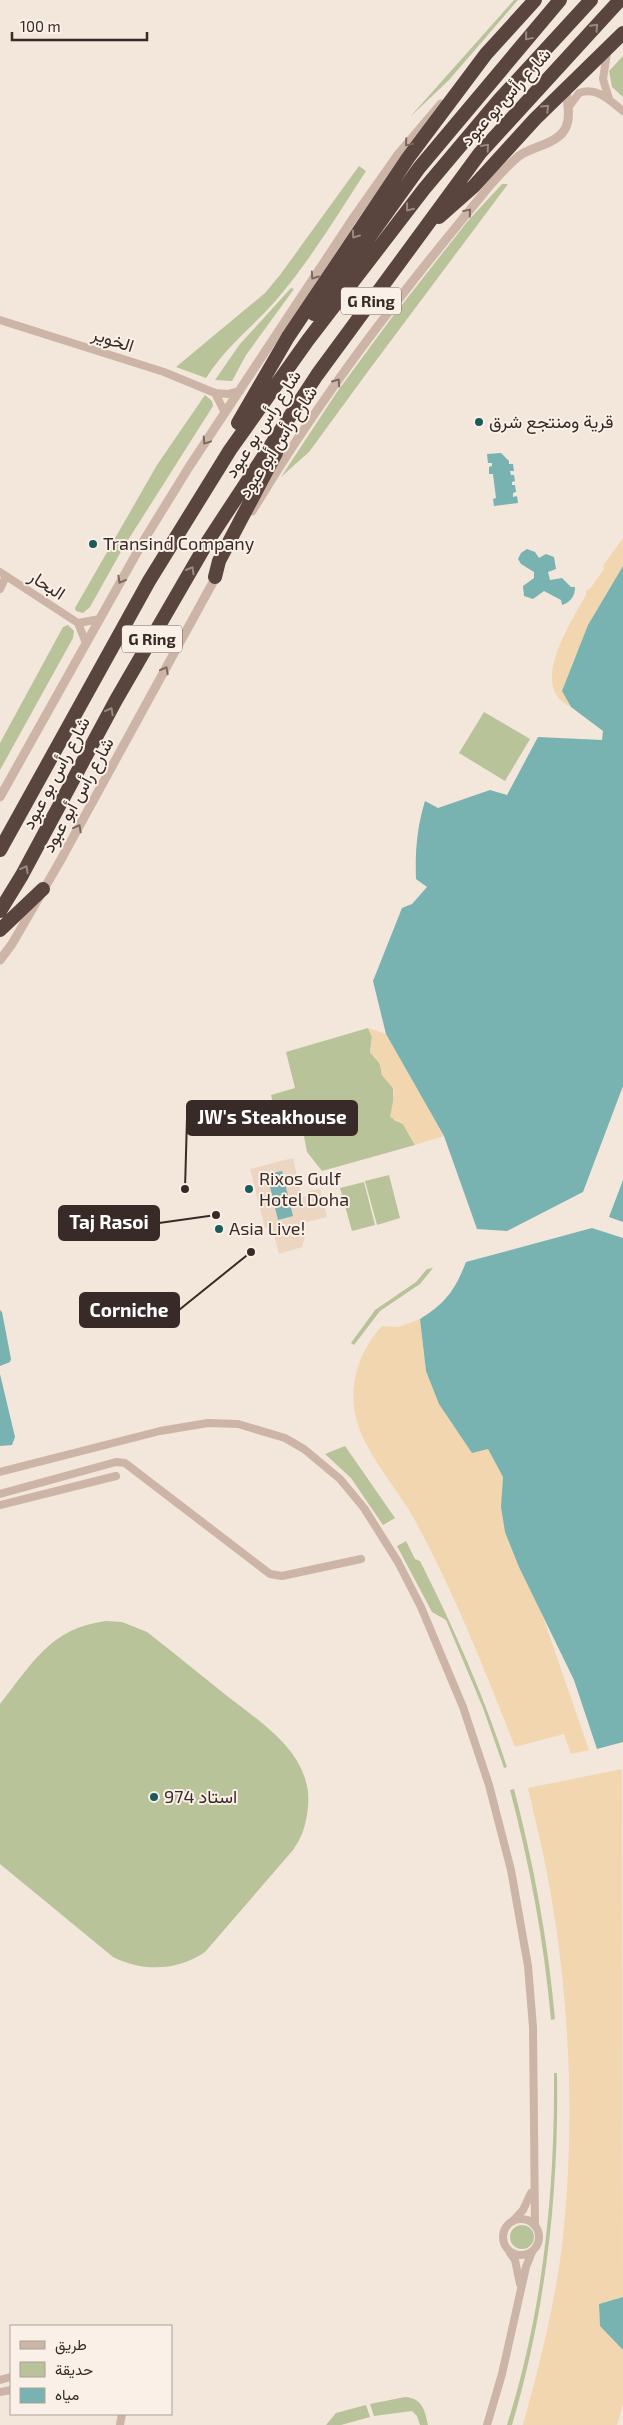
<svg xmlns="http://www.w3.org/2000/svg" width="623" height="2425" viewBox="0 0 623 2425" font-family="'Exo 2',Vazirmatn,sans-serif">
  <rect width="100%" height="100%" fill="#f3e6db"/>
  <path fill="#b8c39a" d="M514,0h4l-69,80 -39,37z
    M623,56v41l-11,-10 -3,-16z
    M359,166l7,5c-28,43 -55,88 -88,127 -25,29 -50,46 -72,80l-30,-11 89,-74 15,-18z
    M502,184h6l-139,186 -60,82 -28,25 56,-85 53,-72 77,-98z
    M291,288l3,1 -48,66 -14,26 -17,-1 25,-36z
    M205,395l7,6 1,5 -90,142 -33,59 -7,6 -7,-2 -1,-3 82,-143z
    M68,625l6,6 -1,7 -73,132v-27l63,-116z
    M484,712l46,27 -25,42 -46,-28z
    M368,1028l4,9 -2,15 10,12 2,11 11,13 1,32 9,4 12,21 -93,26 -15,-19 -5,-26 -22,4 -9,-35 24,-7 -9,-36z
    M389,1175l11,43 -23,7 -12,-44z
    M364,1182l11,43 -23,6 -12,-43z
    M433,1268l-13,16 -40,27 -26,34 -3,-2 24,-33 41,-28 11,-13z
    M345,1446l50,72 -12,7 -32,-47 -26,-24z
    M406,1541l9,18 5,2c34,67 64,135 87,206l-3,1 -21,-60 -37,-88 -14,-8 -35,-66z
    M106,1621l16,1 25,10c27,21 53,42 80,64 36,28 86,59 81,111 -2,17 -5,29 -15,43l-88,102c-28,19 -62,20 -92,5l-113,-93v-160c32,-40 50,-76 106,-83z
    M514,1789c20,76 34,152 41,230l-4,1c-7,-79 -21,-154 -41,-230z
    M554,2073h3c2,120 -11,237 -45,352h-5c36,-114 48,-233 47,-352z
    M510 2237a12 12 0 1 1 24 0a12 12 0 1 1-24 0Z
    M405,2397c17,1 20,13 23,28h-8l-3,-9 -5,-5 -38,5 -4,-12z
    M366,2405l4,12 -29,8h-15l10,-12z"/>
  <path fill="#f1d6af" d="M623,538v28l-35,59 -26,66 9,16c-44,-19 0,-85 15,-112v-5l4,-1 14,-20 -1,-3z
    M368,1028l18,6 58,102 -29,9 -12,-21 -13,-7 4,-21 -1,-8 -11,-13 -2,-11 -10,-12 2,-15z
    M420,1319l6,52 62,78 15,28 -1,25 3,30 38,85 46,133 -18,4 -7,-20 -49,13c-31,-79 -62,-158 -103,-232 -19,-33 -55,-71 -58,-109 -3,-30 8,-58 28,-80l17,1z
    M622,1769l1,528 -24,7 1,22 23,24v54l-6,21h-94c17,-62 33,-124 40,-188 12,-114 7,-230 -12,-342 -6,-36 -15,-72 -23,-107z"/>
  <path fill="#ecd6c1" d="M293,1158l9,39 8,-1 -1,-5 11,-2 7,28 -24,6 2,14 -3,10 -23,7 -7,-28 -7,2 -15,-59z"/>
  <path fill="#78b2b1" d="M501,453l8,8v3h4l1,7h-4l1,4h3l1,6 -3,1v3h3l1,7 -3,1v4l4,-1 1,7 -24,3 -1,-7 3,-1 -3,-24h-4v-7l3,-1v-3h-4l-1,-9z
    M527,549l8,3 4,6 7,-4 8,3 2,12 -8,3 2,8 12,-2 9,9h4c0,9 -4,15 -13,18l-1,-5 -17,-9 -11,8 -9,-3 -1,-10 11,-8v-6l-13,-8 -3,-5 3,-6z
    M623,566v520l-40,106 -76,39 -30,-2 -33,-93 -58,-102 -13,-53 29,-73 10,-4 15,-17 -11,-8c-1,-27 1,-52 9,-78l13,7 52,-18 17,5 31,-58 64,3 1,-9 -32,-24 -9,-16 26,-66z
    M282,1171l11,45 -15,4 -11,-46z
    M623,1180v42l-14,-5z
    M592,1228l31,10v504l-26,7 -23,-69 -55,-113 -14,-35 -4,-25 2,-30 -15,-28 -16,4 -33,-49 -13,-33 -6,-52c26,-16 35,-29 46,-57z
    M0,1310l2,2 9,47 -1,3 -10,4z
    M0,1374l15,63 -3,8 -12,1z
    M623,2297v53l-23,-24 -1,-22z"/>
  <g fill="none" stroke-linecap="round" stroke-linejoin="round">
    <path stroke="#ccb5a6" stroke-width="8" d="M607,53l-4,26 6,20
      M568,108l11,-15c18,-7 31,8 44,18
      M0,320l164,52 51,21 13,1 12,-3
      M215,393l10,20
      M0,572l78,51 8,20
      M0,589l6,-13
      M78,623l22,-4
      M0,1472l160,-41 48,-8 30,1 47,14 19,11 36,30 24,29 34,54 23,45 42,100 26,78 22,85 17,96 5,61 2,198
      M0,1494l116,-32 9,1 145,111 12,2 79,-17
      M0,1505l116,-29
      M503 2237a18 18 0 1 1 36 0a18 18 0 1 1-36 0Z
      M513,2221l10,-11 8,-17
      M510,2253l5,7 5,24
      M0,2380l11,-3
      M0,2392l11,-2
      M120,2425l2,-11
      M487,2425l15,-51 24,-107 6,-15"/>
    <path stroke="#ccb5a6" stroke-width="9" d="M252,511c17,-27 33,-54 51,-80 58,-87 123,-168 189,-248 8,-9 17,-19 27,-27 13,-10 40,-12 47,-29 5,-11 1,-26 0,-38
      M0,797l144,-257 45,-73 165,-250 43,-61 44,-52
      M0,960l12,-16 47,-81 159,-290"/>
    <path stroke="#59453e" stroke-width="14" d="M439,217l35,-31 61,-67 88,-86
      M314,314l105,-146 141,-168
      M238,423l50,-86 120,-179 78,-104 49,-54
      M215,577l4,-16 57,-108
      M0,850l149,-269 81,-131 78,-110 116,-151 75,-89 92,-100
      M0,911l22,-36 94,-175 92,-159 109,-166 163,-222 140,-153
      M0,930l43,-41"/>
  </g>
  <defs><path id="oneway-chevron" d="M-2-3.5L2.5 0L-2 3.5" fill="none" stroke-width="1.6" stroke-linecap="round" stroke-linejoin="round" transform="scale(1.25)"/></defs>
  <g stroke="#998982">
    <use href="#oneway-chevron" transform="translate(595 27) rotate(-47)"/>
    <use href="#oneway-chevron" transform="translate(528 37) rotate(130)"/>
    <use href="#oneway-chevron" transform="translate(546 108) rotate(-44)"/>
    <use href="#oneway-chevron" transform="translate(486 147) rotate(-49)"/>
    <use href="#oneway-chevron" transform="translate(409 208) rotate(128)"/>
    <use href="#oneway-chevron" transform="translate(355 235) rotate(125)"/>
    <use href="#oneway-chevron" transform="translate(191 570) rotate(-60)"/>
    <use href="#oneway-chevron" transform="translate(110 711) rotate(-62)"/>
    <use href="#oneway-chevron" transform="translate(25 869) rotate(-61)"/>
  </g>
  <g stroke="#7b6960">
    <use href="#oneway-chevron" transform="translate(408 143) rotate(130)"/>
    <use href="#oneway-chevron" transform="translate(468 212) rotate(-50)"/>
    <use href="#oneway-chevron" transform="translate(314 276) rotate(125)"/>
    <use href="#oneway-chevron" transform="translate(337 382) rotate(-55)"/>
    <use href="#oneway-chevron" transform="translate(206 441) rotate(124)"/>
    <use href="#oneway-chevron" transform="translate(121 580) rotate(119)"/>
    <use href="#oneway-chevron" transform="translate(165 670) rotate(-62)"/>
    <use href="#oneway-chevron" transform="translate(78 828) rotate(-61)"/>
  </g>
  <g fill="#1a5b5b" stroke="#faf0e7" stroke-width="2">
    <circle cx="479" cy="422" r="5"/>
    <circle cx="93" cy="544" r="5"/>
    <circle cx="249" cy="1189" r="5"/>
    <circle cx="219" cy="1229" r="5"/>
    <circle cx="154" cy="1797" r="5"/>
  </g>
  <g text-anchor="middle" stroke-width="4" stroke-linejoin="round" paint-order="stroke">
    <g fill="#faf0e7" stroke="#726661" stroke-width="1">
      <rect x="341" y="287.5" width="60" height="27" rx="4"/>
      <rect x="122" y="625.5" width="60" height="27" rx="4"/>
    </g>
    <g font-size="16" font-weight="bold" fill="#382b27">
      <text x="371" y="307">G Ring</text>
      <text x="152" y="645">G Ring</text>
    </g>
    <g font-size="18" fill="#382b27" stroke="#faf0e7">
      <text transform="translate(506 97) rotate(-48)" y="6">شارع رأس بو عبود</text>
      <text transform="translate(113 340) rotate(18)" y="6">الخوير</text>
      <text transform="translate(263 424) rotate(-57)" y="6">شارع رأس بو عبود</text>
      <text transform="translate(278 442) rotate(-57)" y="6">شارع رأس أبو عبود</text>
      <text transform="translate(47 585) rotate(33)" y="6">البحار</text>
      <text transform="translate(56 773) rotate(-62)" y="6">شارع رأس بو عبود</text>
      <text transform="translate(78 795) rotate(-61)" y="6">شارع رأس أبو عبود</text>
    </g>
    <g font-size="18" fill="#382b27" stroke="#faf0e7" text-anchor="start">
      <text x="489" y="428">قرية ومنتجع شرق</text>
      <text x="103" y="550">Transind Company</text>
      <text x="259" y="1185">Rixos Gulf<tspan x="259" dy="21">Hotel Doha</tspan></text>
      <text x="229" y="1235">Asia Live!</text>
      <text x="164" y="1803">استاد 974</text>
    </g>
  </g>
  <path fill="none" stroke="#382b27" stroke-width="2" d="M185 1189L187 1118M216 1215L159 1223M251 1252L179 1310"/>
  <g fill="#382b27" stroke="#faf0e7" stroke-width="2">
    <circle cx="185" cy="1189" r="5"/>
    <circle cx="216" cy="1215" r="5"/>
    <circle cx="251" cy="1252" r="5"/>
  </g>
  <g fill="#382b27" stroke="#382b27" stroke-width="2">
    <rect x="187" y="1101" width="170" height="34" rx="5"/>
    <rect x="59" y="1206" width="100" height="34" rx="5"/>
    <rect x="80" y="1293" width="99" height="34" rx="5"/>
  </g>
  <g font-size="19" text-anchor="middle" font-weight="bold" fill="#fff">
    <text x="272" y="1124">JW's Steakhouse</text>
    <text x="109" y="1229">Taj Rasoi</text>
    <text x="129" y="1317">Corniche</text>
  </g>
  <rect x="10" y="2325" width="162" height="90" fill="#faf0e7" stroke="#aca19a"/>
  <rect x="20" y="2341" width="25" height="8" fill="#ccb5a6" stroke="#aca19a"/>
  <text x="55" y="2350" font-size="15" fill="#382b27">طريق</text>
  <rect x="20" y="2362" width="25" height="15" fill="#b8c39a" stroke="#aca19a"/>
  <text x="55" y="2375" font-size="15" fill="#382b27">حديقة</text>
  <rect x="20" y="2388" width="25" height="15" fill="#78b2b1" stroke="#aca19a"/>
  <text x="55" y="2400" font-size="15" fill="#382b27">مياه</text>
  <path d="M12 32v8h135v-8" fill="none" stroke="#382b27" stroke-width="2.5"/>
  <text x="20" y="32" font-size="15" fill="#382b27" stroke="#faf0e7" stroke-width="4" paint-order="stroke">100 m</text>
</svg>
